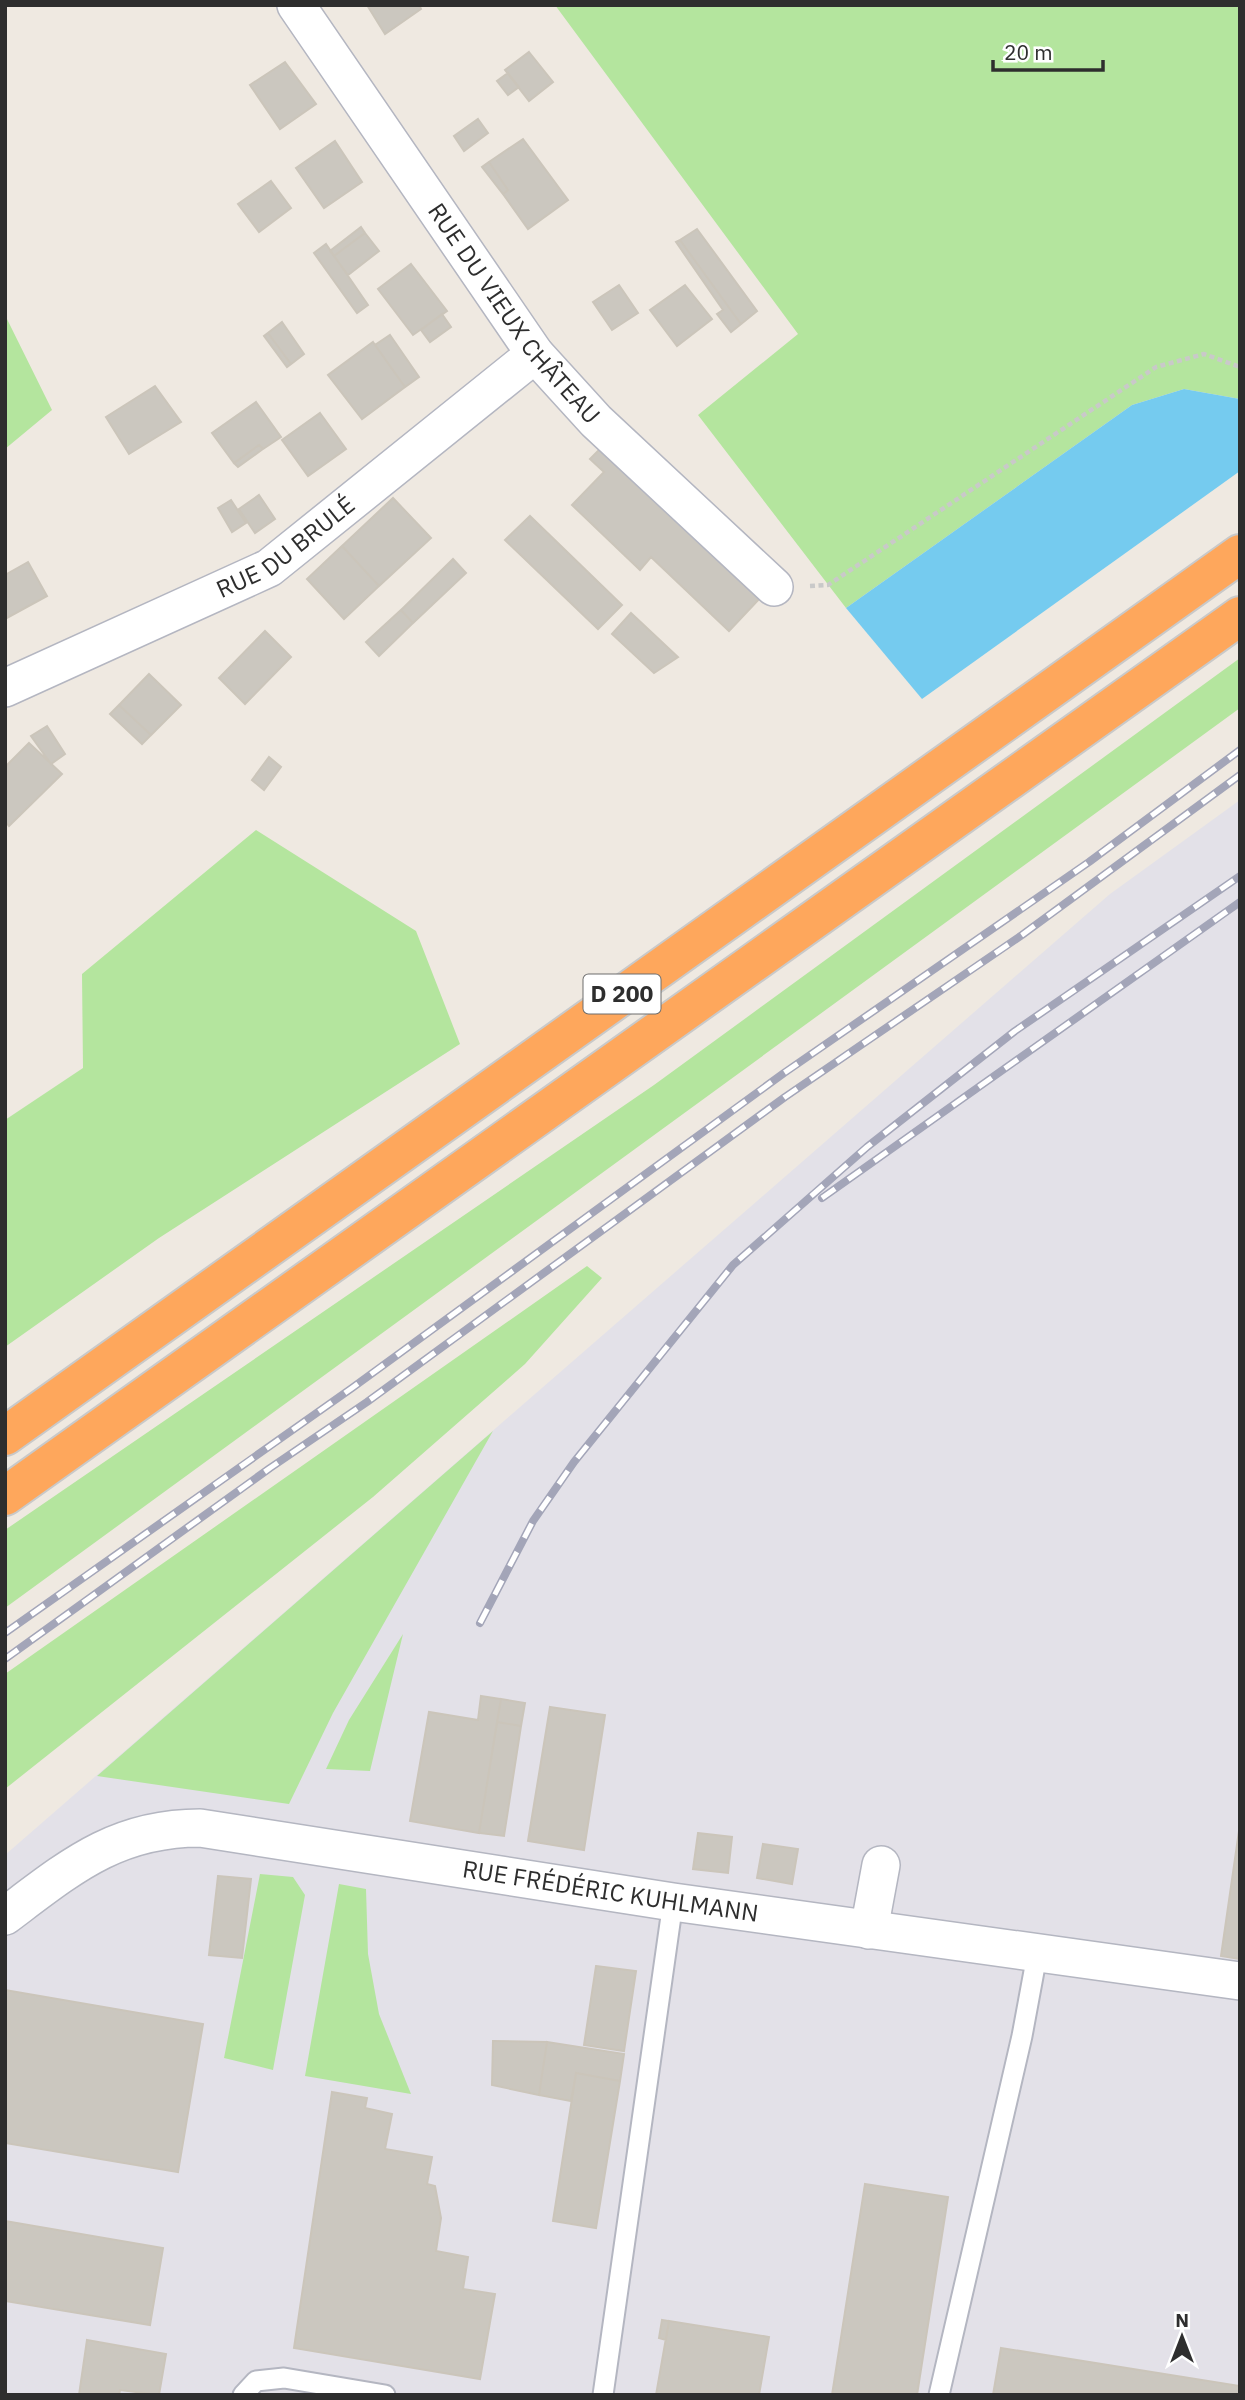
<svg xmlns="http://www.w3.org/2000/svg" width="1245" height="2400" viewBox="0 0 1245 2400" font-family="'IBM Plex Sans',sans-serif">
  <rect width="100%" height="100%" fill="#efe9e1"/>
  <path fill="#e3e1e8" d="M1240,800v1595h-1235v-540l1105,-961z"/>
  <path fill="#b4e59e" d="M555,5h685v394l-56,-10 -52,16 -286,203 -148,-193 100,-81z
    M5,315l47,95 -47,39z
    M1240,658v50l-1235,900v-78l649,-445z
    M256,830l160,101 44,113 -301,194 -154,109v-227l78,-52 -1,-94z
    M587,1266l15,12 -77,86 -152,133 -368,292v-115z
    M493,1431l-160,282 -44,91 -192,-28z
    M403,1634l-33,137 -44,-2 23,-49z
    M260,1874l33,3 12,18 -32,175 -49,-12z
    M339,1884l27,5 2,65 11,60 32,80 -106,-18z"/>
  <path fill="#75cbef" d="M1184,389l56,10v72l-318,228 -76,-91 286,-203z"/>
  <path fill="#cbc7bf" stroke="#cbc5ba" stroke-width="2" d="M367,5h52l2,4 -36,25z
    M529,52l24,30 -24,19 -24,-31z
    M285,62l31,42 -36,25 -30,-44z
    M508,73l11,14 -11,8 -11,-14z
    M478,119l10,14 -24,18 -10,-15z
    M523,139l45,61 -40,29 -25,-35 5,-4 -19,-28z
    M335,141l27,41 -38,26 -28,-40z
    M489,162l19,28 -5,4 -21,-27z
    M271,181l20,27 -32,24 -21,-28z
    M361,227l4,6 -31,23 -4,-5z
    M697,229l60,82 -16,13 -61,-84z
    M365,233l14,18 -31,24 -14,-19z
    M680,240l61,84 -10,8 -14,-18 6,-4 -47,-68z
    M326,244l42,61 -11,8 -43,-60z
    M411,264l36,47 -34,24 -35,-46z
    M619,285l19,28 -26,17 -19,-28z
    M685,285l27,34 -35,27 -27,-36z
    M442,314l9,13 -21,15 -9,-12z
    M282,322l22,32 -13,10 -23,-31z
    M268,333l23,31 -4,3 -23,-31z
    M390,335l29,42 -14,10 -30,-42z
    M373,342l32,45 -43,32 -34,-44z
    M155,386l26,36 -52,32 -23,-37z
    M256,402l25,35 -18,12 -4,-4 -25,18 -22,-30z
    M320,413l26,36 -38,27 -26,-36z
    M259,445l4,4 -25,18 -4,-4z
    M602,447l159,150 -32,34 -78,-74 -11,13 -68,-65 32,-33 -14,-13z
    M259,495l16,24 -20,14 -16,-24z
    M393,498l38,40 -52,48 -37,-40z
    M231,500l15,23 -14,9 -14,-24z
    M530,516l92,89 -24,24 -93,-89z
    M342,546l37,40 -35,33 -37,-40z
    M453,559l13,14 -53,50 -12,-13z
    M28,562l19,34 -42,23v-44z
    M401,610l12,13 -34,33 -13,-14z
    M631,613l47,44 -24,16 -42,-39z
    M265,631l26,26 -46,47 -26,-26z
    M149,674l32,31 -30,30 -32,-30z
    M119,705l32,30 -9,9 -32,-30z
    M47,726l18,28 -14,10 -20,-28z
    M29,743l33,31 -53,52 -4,-5v-54z
    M269,757l12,10 -17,23 -12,-10z
    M481,1696l20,3 -22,134 -69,-12 19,-109 49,8z
    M501,1699l24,4 -4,23 -24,-4z
    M550,1707l55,8 -21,135 -56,-9z
    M497,1722l24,4 -17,110 -25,-3z
    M1240,1824v135l-19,-3z
    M698,1833l34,4 -4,36 -35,-4z
    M763,1844l35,5 -6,35 -35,-6z
    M218,1876l33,3 -9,79 -33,-3z
    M596,1966l40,5 -12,80 -40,-6z
    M5,1990l198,34 -25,148 -173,-29z
    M493,2041l54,1 -8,53 -47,-10z
    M547,2042l77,12 -4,27 -44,-8 -5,28 -32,-6z
    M576,2073l44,8 -24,147 -43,-7z
    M332,2092l35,6 -2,10 27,6 -7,35 47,8 -5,27 8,2 6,32 -5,33 32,6 -5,32 32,5 -15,85 -186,-31z
    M865,2184l83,13 -31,198h-85z
    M5,2221l158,27 -13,77 -145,-24z
    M662,2320l7,1 -3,19 -7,-2z
    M669,2321l100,16 -10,58h-103z
    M87,2340l79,14 -7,41 -39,-5 -1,5h-40z
    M1001,2348l239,38v9h-247z"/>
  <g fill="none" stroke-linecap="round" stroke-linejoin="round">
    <g stroke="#b4b6c1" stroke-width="23">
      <path id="lane" d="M243,2395l13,-14 28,-3 101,17
        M603,2395l70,-493
        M939,2395l83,-359 15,-81"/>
    </g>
    <g stroke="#b4b6c1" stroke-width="40">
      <g id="street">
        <path id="s1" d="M296,5l239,349 61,67 178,166"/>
        <path id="s2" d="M5,688l264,-120 266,-214"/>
        <path id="s3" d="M5,1916c64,-48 110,-88 195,-88l473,74 567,79"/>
        <path d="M869,1930l12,-65"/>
      </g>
    </g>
    <g stroke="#c9c9c9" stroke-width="42">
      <path id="highway" d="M5,1436l1235,-882
        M5,1496l1235,-880"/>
    </g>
    <path stroke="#c9c9c9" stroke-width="4.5" stroke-dasharray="5 3.5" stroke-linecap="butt" d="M810,586l18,-1 328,-218 48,-13 36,13"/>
    <use href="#lane" stroke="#fff" stroke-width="19"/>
    <use href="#street" stroke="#fff" stroke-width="37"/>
    <use href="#highway" stroke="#fea75c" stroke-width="38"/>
    <g stroke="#a3a5b8" stroke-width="8">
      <path id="rail" d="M822,1198l418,-296
        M480,1623l53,-102 41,-59 159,-197 134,-118 148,-116 225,-155
        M5,1633l347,-245 432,-315 305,-211 151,-112
        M5,1659l265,-191 97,-66 418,-305 237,-162 218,-160"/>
    </g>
    <use href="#rail" stroke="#fff" stroke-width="5" stroke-dasharray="16" stroke-linecap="butt"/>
  </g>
  <g text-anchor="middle" stroke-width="6" stroke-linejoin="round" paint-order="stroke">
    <rect fill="#fff" stroke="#6d6d6d" stroke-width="2" x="583.5" y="974.5" width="77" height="39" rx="5"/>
    <g font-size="23" font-weight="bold" fill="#2e2e2e">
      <text x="622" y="1002">D 200</text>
    </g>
    <g font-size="24" fill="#2e2e2e" stroke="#fff">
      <text dy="8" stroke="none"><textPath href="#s1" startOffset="378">RUE DU VIEUX CHÂTEAU</textPath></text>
      <text dy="8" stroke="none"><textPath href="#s2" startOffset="315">RUE DU BRULÉ</textPath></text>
      <text dy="8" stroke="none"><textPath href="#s3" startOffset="634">RUE FRÉDÉRIC KUHLMANN</textPath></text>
    </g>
  </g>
  <rect width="1245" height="2400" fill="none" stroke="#2e2e2e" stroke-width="14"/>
  <g transform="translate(1182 2337)" stroke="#ffffff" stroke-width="5" paint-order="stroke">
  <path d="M0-5L12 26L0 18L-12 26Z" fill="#2e2e2e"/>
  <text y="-10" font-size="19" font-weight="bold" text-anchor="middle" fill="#2e2e2e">N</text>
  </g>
  <path d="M993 60v10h110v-10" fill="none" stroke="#2e2e2e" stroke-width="3.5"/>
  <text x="1004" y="60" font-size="21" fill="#2e2e2e" stroke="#ffffff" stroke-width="5" paint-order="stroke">20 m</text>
</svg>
